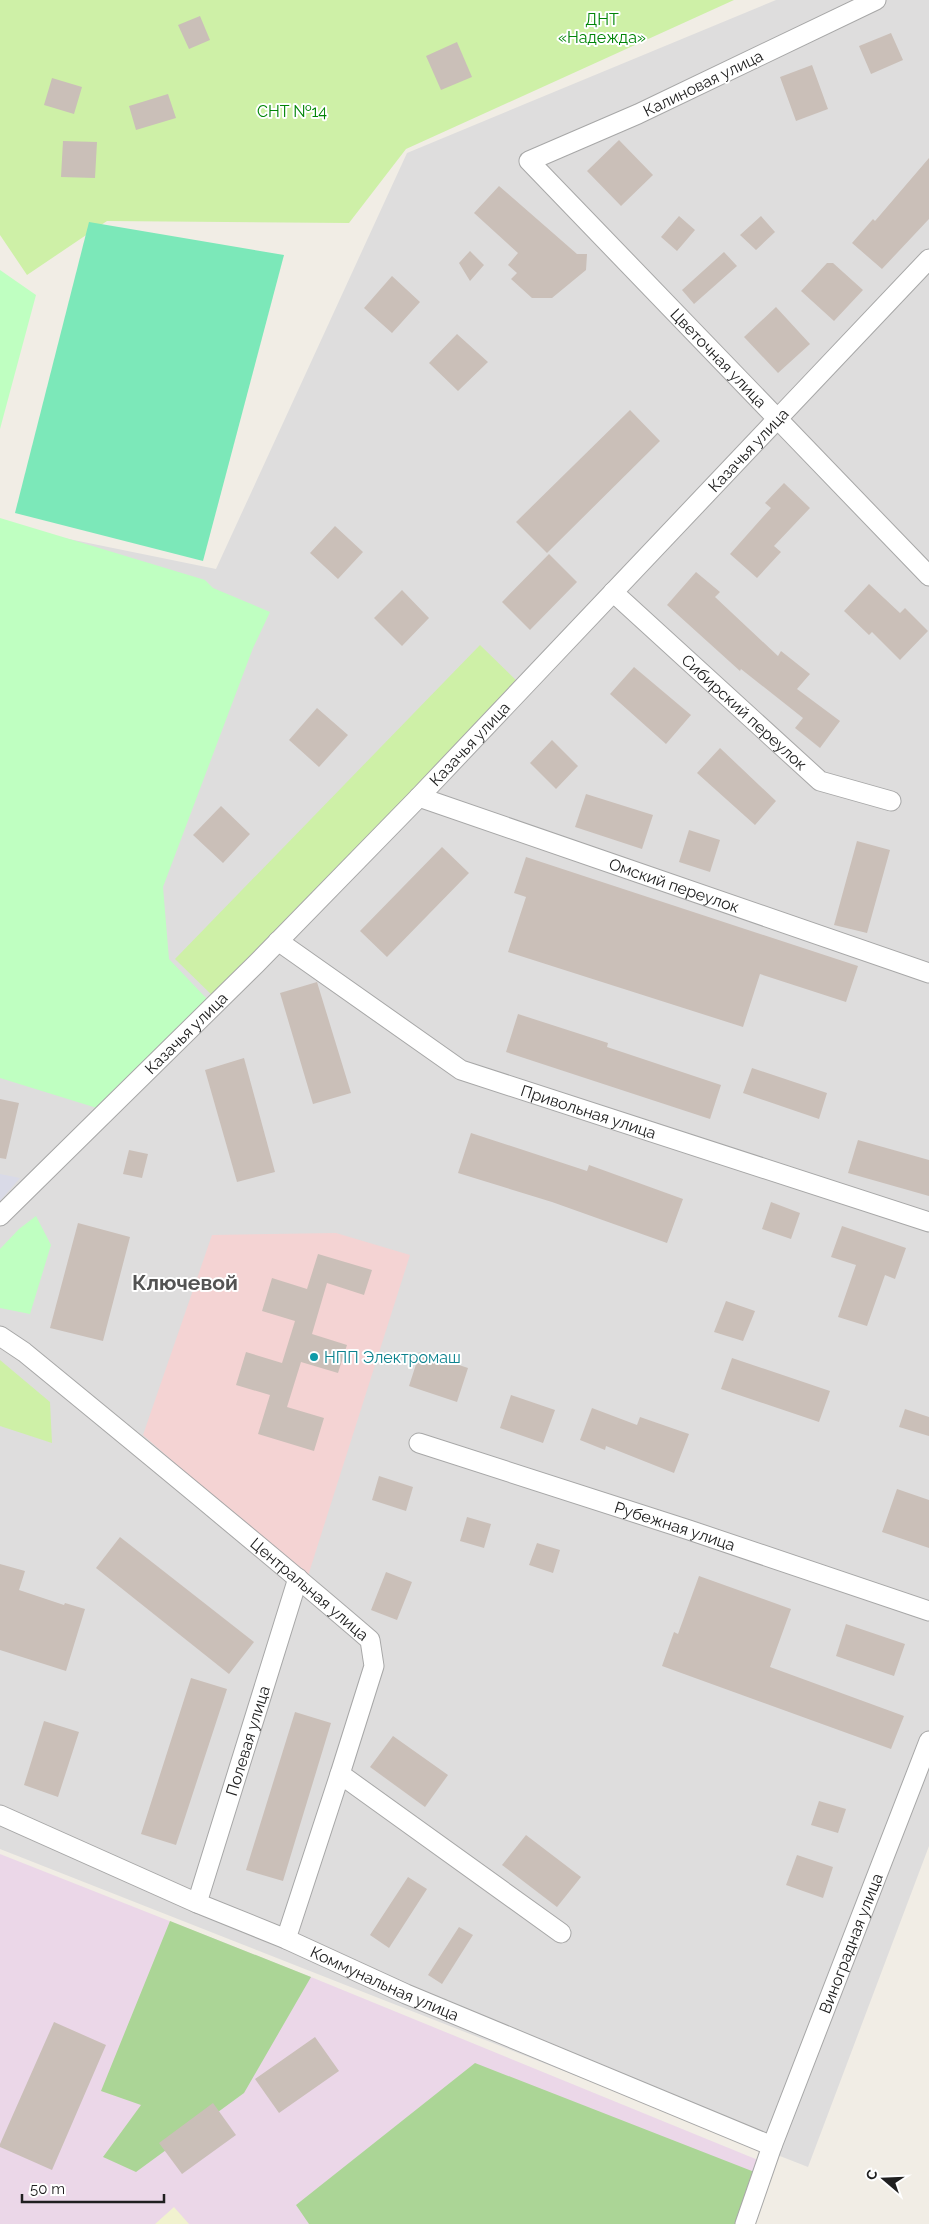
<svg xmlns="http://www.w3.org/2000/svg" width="929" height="2224" viewBox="0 0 929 2224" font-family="Raleway,sans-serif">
  <rect width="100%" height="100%" fill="#f1ede5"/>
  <path fill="#dedddd" d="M776,0h153v1846l-121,321 -808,-318v-1324l216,44 191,-416z"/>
  <path fill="#f4d3d3" d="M336,1233l74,22 -103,324 -164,-144 69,-200z"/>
  <path fill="#ebd7e8" d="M0,1854l311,123 447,183 -20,64h-738z"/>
  <path fill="#f1f2cf" d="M174,2207l15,17h-34z"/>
  <path fill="#cef0a7" d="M0,0h734l-328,149 -57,74 -242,-2 -80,54 -27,-40z
    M480,645l44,43 -305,314 -44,-43z
    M0,1360l50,42 2,41 -52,-17z"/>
  <path fill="#abd596" d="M170,1921l141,56 -67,116 -108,79 -33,-15 38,-52 -40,-14z
    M475,2063l282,110 -19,51h-429l-13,-19z"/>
  <path fill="#bfffc1" d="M0,270l36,25 -36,134z
    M0,518l205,62 8,8 57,24 -17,36 -90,239 6,72 38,40 -31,44 -76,66 -100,-31z
    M36,1216l15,29 -21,69 -30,-6v-59l19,-20z"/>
  <path fill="#7ce8b9" d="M89,222l195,33 -81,306 -188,-48z"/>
  <path fill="#d9dae7" d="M0,1174l20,4 -20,23z"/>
  <path fill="#cabfb8" d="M200,16l10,24 -21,9 -11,-24z
    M891,33l12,27 -32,14 -12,-28z
    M457,42l15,35 -31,13 -15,-34z
    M812,65l16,44 -32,12 -16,-44z
    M52,78l30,9 -8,27 -30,-9z
    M168,94l8,24 -40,12 -7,-24z
    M619,140l34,35 -32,31 -34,-35z
    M63,141l34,1 -2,36 -34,-1z
    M929,158v61l-47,50 -30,-26 21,-24 2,2z
    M499,186l78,68h10l-1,16 -34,28h-20l-21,-19 6,-6 -9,-8 10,-12 -44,-40z
    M679,216l16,14 -18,21 -16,-14z
    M761,216l14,16 -19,18 -16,-15z
    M470,251l14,14 -14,16 -11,-18z
    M724,252l13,14 -43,38 -12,-14z
    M827,263h6l30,27 -29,31 -33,-30z
    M392,276l28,26 -28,31 -28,-25z
    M776,307l34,37 -32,29 -34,-36z
    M457,334l31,28 -30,29 -29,-28z
    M630,410l30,31 -113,112 -31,-31z
    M784,483l26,25 -36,38 7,6 -24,26 -27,-24 41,-46 -6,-5z
    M335,526l28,26 -25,27 -28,-26z
    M549,554l28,28 -47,48 -28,-28z
    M696,572l24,20 -5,5 63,59 3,-5 29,23 -13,15 43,32 -20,27 -25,-20 8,-10 -62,-49 -1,2 -73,-66z
    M869,584l31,29 5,-5 23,23 -28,29 -28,-28 -3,3 -25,-24z
    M402,590l27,28 -27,28 -28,-28z
    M634,667l57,48 -25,29 -56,-50z
    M317,708l31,27 -29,32 -30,-27z
    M552,740l26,26 -22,23 -26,-26z
    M720,748l56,53 -21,24 -58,-52z
    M586,794l67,21 -11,34 -67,-22z
    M221,806l29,28 -27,29 -30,-28z
    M689,830l31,10 -10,32 -31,-10z
    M857,841l33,9 -23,83 -33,-8z
    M442,847l27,26 -82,84 -27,-26z
    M526,857l332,109 -12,36 -86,-28 -17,53 -235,-75 18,-55 -12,-4z
    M317,982l34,111 -38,11 -33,-111z
    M518,1014l90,29 -1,4 114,38 -11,34 -204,-67z
    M244,1058l31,114 -38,10 -32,-112z
    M752,1068l75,25 -8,26 -76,-26z
    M0,1099l19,4 -13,56 -6,-1z
    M471,1133l116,38 2,-6 94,34 -16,44 -115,-41 -94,-29z
    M858,1140l71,20v36l-81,-23z
    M129,1150l19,4 -6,24 -19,-4z
    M771,1202l29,11 -9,26 -29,-10z
    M78,1223l52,14 -27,104 -53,-13z
    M842,1226l64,22 -11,31 -10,-4 -18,51 -29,-9 18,-52 -25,-8z
    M318,1254l54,16 -8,25 -37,-12 -15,51 35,11 -9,28 -37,-11 -14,45 37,11 -10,33 -56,-17 12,-39 -34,-10 10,-33 36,11 13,-42 -33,-10 10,-33 35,11z
    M726,1301l29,10 -12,30 -29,-9z
    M420,1352l48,16 -11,34 -48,-16z
    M732,1358l98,33 -11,31 -98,-33z
    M511,1395l44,15 -12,33 -43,-15z
    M592,1408l45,17 3,-8 49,17 -15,39 -68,-27 -1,4 -25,-10z
    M905,1409l24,8v19l-30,-9z
    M379,1476l34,11 -7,24 -34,-11z
    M897,1489l32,11v48l-47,-16z
    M467,1517l24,7 -7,24 -24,-7z
    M120,1537l134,105 -25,32 -133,-106z
    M537,1543l23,7 -7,23 -24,-8z
    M0,1564l25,7 -6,19 45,15 1,-2 20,6 -19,62 -66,-21z
    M386,1572l26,10 -15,38 -26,-10z
    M699,1576l92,33 -21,58 134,49 -13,33 -229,-83 12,-34 4,2z
    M846,1624l59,20 -11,32 -58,-20z
    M191,1678l36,11 -51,156 -35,-11z
    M295,1712l36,11 -48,158 -37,-11z
    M44,1721l35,11 -21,65 -34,-12z
    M393,1736l55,39 -23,32 -55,-40z
    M819,1801l27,8 -8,24 -27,-8z
    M526,1835l55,42 -24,30 -55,-42z
    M797,1855l36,12 -10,31 -37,-13z
    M408,1877l19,12 -38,59 -19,-13z
    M459,1927l14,8 -31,49 -14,-9z
    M54,2022l52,23 -54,125 -52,-23v-3z
    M315,2037l24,34 -60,42 -24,-34z
    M213,2103l23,32 -54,39 -23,-31z"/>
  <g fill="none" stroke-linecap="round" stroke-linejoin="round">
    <g stroke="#a7a7a7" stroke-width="21">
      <g id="minor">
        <path id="s1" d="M876,0l-238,114 -109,47 400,415"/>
        <path id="s2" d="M613,592l207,189 71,20"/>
        <path id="s3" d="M419,797l510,176"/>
        <path id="s4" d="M278,941l183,129 468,152"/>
        <path id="s5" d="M0,1216l256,-252 163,-167 510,-538"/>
        <path id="s6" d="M0,1336l24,16c116,95 232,190 346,288l4,26 -34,108 221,159"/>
        <path id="s7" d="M419,1443l270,87 240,81"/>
        <path id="s8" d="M0,1815l197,88 89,36 120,55 366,152"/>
        <path id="s9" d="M197,1903l101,-325"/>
        <path d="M286,1939l54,-165"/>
        <path id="s10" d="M745,2224l27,-78 157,-405"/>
      </g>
    </g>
    <use href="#minor" stroke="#fff" stroke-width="19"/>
  </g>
  <circle fill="#0f9aa8" stroke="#fff" stroke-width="2" cx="314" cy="1357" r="5"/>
  <g text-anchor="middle" stroke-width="4" stroke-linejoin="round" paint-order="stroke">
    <g font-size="16" fill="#018507" stroke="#fff">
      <text x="602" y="25">ДНТ<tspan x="602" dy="18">«Надежда»</tspan></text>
      <text x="292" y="117">СНТ №14</text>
    </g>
    <g font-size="16" fill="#202020" stroke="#fff">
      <text transform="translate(703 83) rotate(-26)" y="6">Калиновая улица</text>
      <text dy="6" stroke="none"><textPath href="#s1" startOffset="656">Цветочная улица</textPath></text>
      <text dy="6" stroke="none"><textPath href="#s5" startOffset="1071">Казачья улица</textPath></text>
      <text dy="6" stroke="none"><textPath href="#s2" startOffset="178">Сибирский переулок</textPath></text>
      <text dy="6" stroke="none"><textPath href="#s5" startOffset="666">Казачья улица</textPath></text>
      <text dy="6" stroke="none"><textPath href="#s3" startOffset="270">Омский переулок</textPath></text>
      <text dy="6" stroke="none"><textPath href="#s5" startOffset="261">Казачья улица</textPath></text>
      <text dy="6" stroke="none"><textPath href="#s4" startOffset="358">Привольная улица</textPath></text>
      <text dy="6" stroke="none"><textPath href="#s7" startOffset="269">Рубежная улица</textPath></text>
      <text dy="6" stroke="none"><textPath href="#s6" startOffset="400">Центральная улица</textPath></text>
      <text dy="6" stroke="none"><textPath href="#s9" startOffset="170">Полевая улица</textPath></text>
      <text dy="6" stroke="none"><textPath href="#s10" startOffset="300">Виноградная улица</textPath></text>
      <text dy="6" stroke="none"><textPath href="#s8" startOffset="420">Коммунальная улица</textPath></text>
    </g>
    <g font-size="16" fill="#0d838f" stroke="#fff" text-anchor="start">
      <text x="324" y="1363">НПП Электромаш</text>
    </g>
    <g font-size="21" font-weight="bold" fill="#535353" stroke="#fff">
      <text x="185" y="1290">Ключевой</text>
    </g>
  </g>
  <g transform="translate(884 2179) rotate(289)" stroke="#ffffff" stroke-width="4" paint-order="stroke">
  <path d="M0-4L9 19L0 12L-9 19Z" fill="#202020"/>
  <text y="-8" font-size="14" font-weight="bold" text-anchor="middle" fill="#202020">С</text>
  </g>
  <path d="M22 2194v8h142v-8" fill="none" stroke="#202020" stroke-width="2.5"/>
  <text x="30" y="2194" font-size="15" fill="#202020" stroke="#ffffff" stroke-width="4" paint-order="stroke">50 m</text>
</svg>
